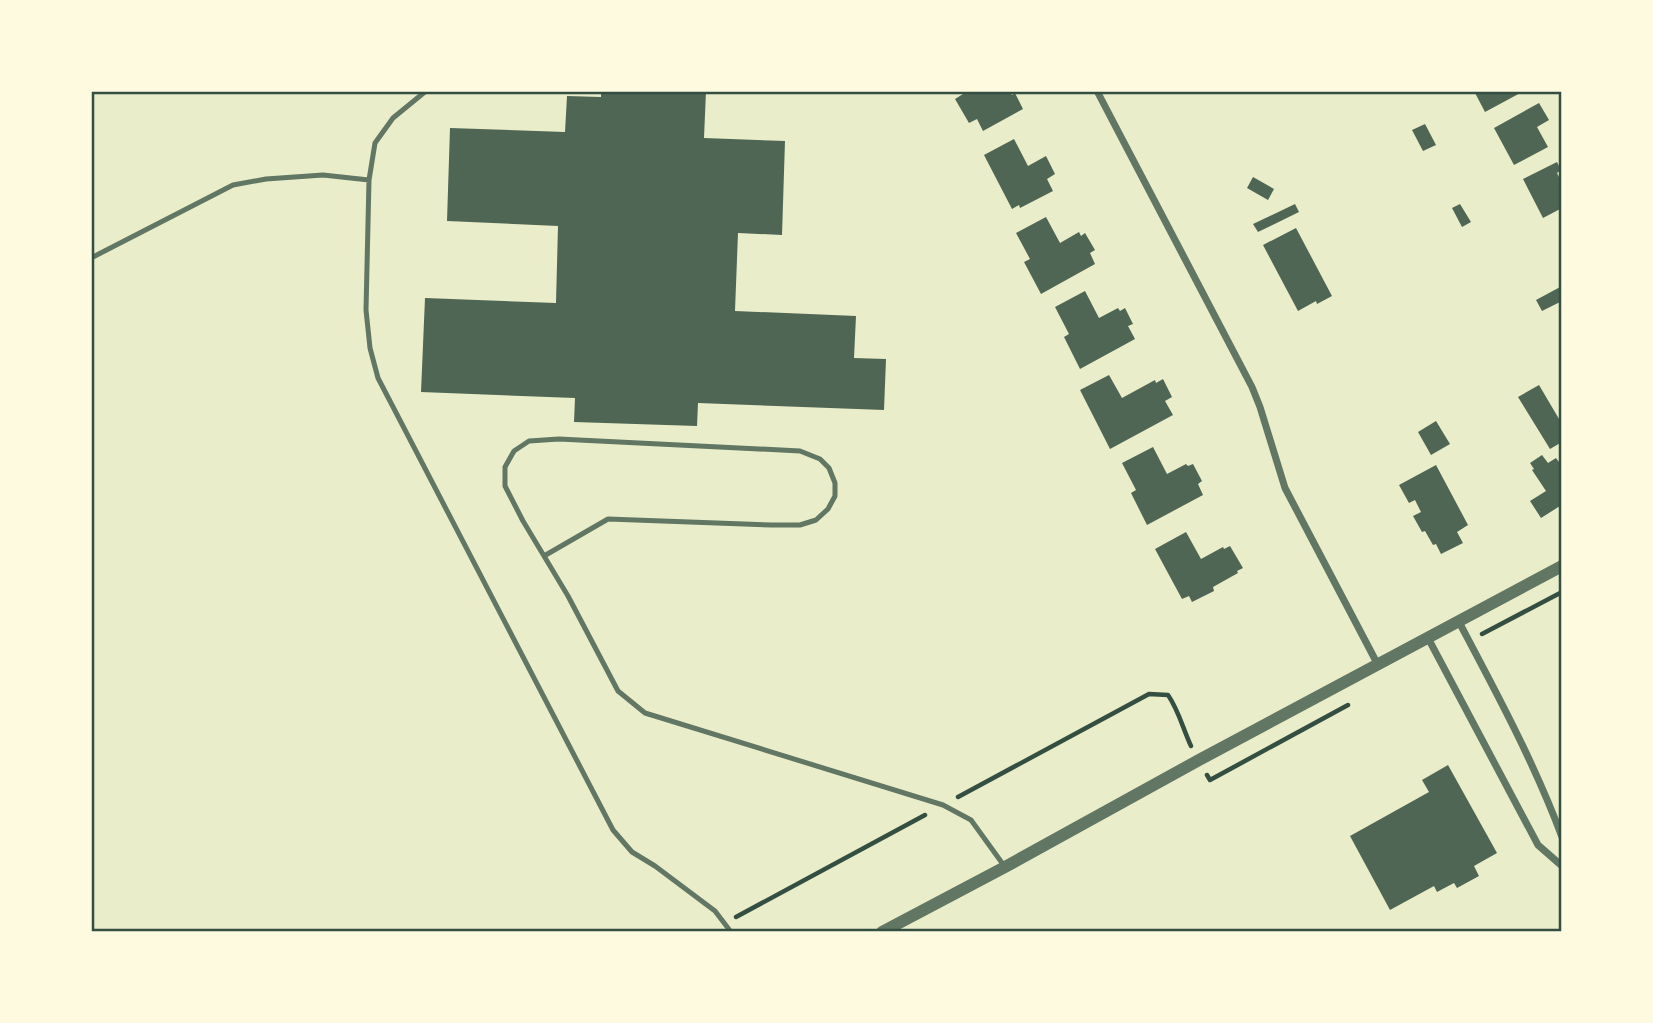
<svg xmlns="http://www.w3.org/2000/svg" width="1653" height="1023" viewBox="0 0 1653 1023" font-family="'PT Sans Narrow',sans-serif">
  <rect width="100%" height="100%" fill="#e9edc9"/>
  <path fill="#4f6655" d="M601,91h105l-2,47 81,3 -3,94 -44,-2 -3,78 121,5 -2,42 32,1 -2,51 -186,-7 -1,23 -123,-4 1,-24 -154,-6 4,-94 131,5 2,-77 -111,-5 3,-93 115,4 2,-36 34,1z
    M962,91h48l2,4 3,-2 8,16 -40,22 -6,-12 -8,4 -14,-24 8,-5z
    M1474,91h50l-39,21z
    M1539,103l10,17 -12,7 11,20 -34,18 -20,-37z
    M1425,124l11,21 -13,6 -11,-21z
    M1014,139l14,27 18,-10 9,18 -8,5 6,12 -33,17 -1,-3 -7,4 -28,-54z
    M1557,162l4,8 -4,3 5,10v25l-19,10 -20,-39z
    M1253,177l21,12 -6,11 -21,-12z
    M1295,204l4,8 -41,20 -5,-8z
    M1460,204l11,18 -9,5 -10,-19z
    M1046,217l14,26 19,-11 2,4 4,-3 10,17 -5,3 5,11 -54,30 -17,-32 6,-3 -14,-26z
    M1296,228l36,68 -15,8 -1,-3 -18,10 -35,-66z
    M1562,286v15l-20,10 -6,-11z
    M1085,291l14,27 19,-10 2,3 5,-3 8,16 -5,2 7,13 -55,30 -16,-32 5,-3 -14,-27z
    M1109,375l13,23 33,-18 1,3 7,-4 9,18 -7,4 8,14 -63,34 -30,-59z
    M1539,385l23,39v18l-12,7 -32,-52z
    M1436,421l14,23 -19,11 -13,-23z
    M1153,447l14,27 19,-10 2,2 5,-2 9,17 -4,3 5,11 -56,30 -16,-32 5,-3 -14,-27z
    M1542,455l6,8 8,-5 6,8v44l-2,-4 -19,12 -11,-17 16,-10 -14,-21 2,-1 -4,-6z
    M1436,465l32,60 -11,7 6,11 -22,11 -5,-10 -3,1 -8,-14 -3,1 -9,-16 8,-4 -6,-12 -6,3 -10,-18z
    M1186,532l15,27 22,-12 1,2 6,-3 13,22 -6,3 1,2 -25,14 1,4 -22,11 -3,-6 -7,3 -27,-50z
    M1448,765l49,88 -23,13 5,10 -22,12 -3,-5 -17,9 -3,-6 -44,24 -40,-74 79,-44 -7,-12z"/>
  <g fill="none" stroke-linecap="round" stroke-linejoin="round">
    <path stroke="#344e41" stroke-width="4.5" d="M1482,634l80,-42
      M1207,775l3,5 138,-75
      M958,797l191,-103 19,1c11,16 15,34 23,51
      M736,917l189,-102"/>
    <path stroke="#617663" stroke-width="5" d="M426,91l-33,27 -18,25 -6,37 -3,130 4,38 8,30 235,452 19,22 23,14 60,45 16,21
      M91,258l142,-73 33,-6 57,-4 46,5
      M544,556l64,-37 164,6h28l16,-5 12,-11 7,-13v-13l-6,-15 -9,-9 -20,-8 -241,-12 -30,2 -15,10 -9,16v19l18,35 45,75 50,95 27,22 298,92 28,15 34,47"/>
    <path stroke="#617663" stroke-width="7" d="M1097,91l155,296 8,20 25,81 93,177
      M1459,622c37,70 75,140 103,215
      M1428,638l110,207 24,21"/>
    <path stroke="#617663" stroke-width="12" d="M882,932l123,-65 194,-107 363,-194"/>
  </g>
  <rect width="1653" height="1023" fill="none" stroke="#fefae0" stroke-width="186"/>
  <rect x="93" y="93" width="1467" height="837" fill="none" stroke="#344e41" stroke-width="2.5"/>
</svg>
